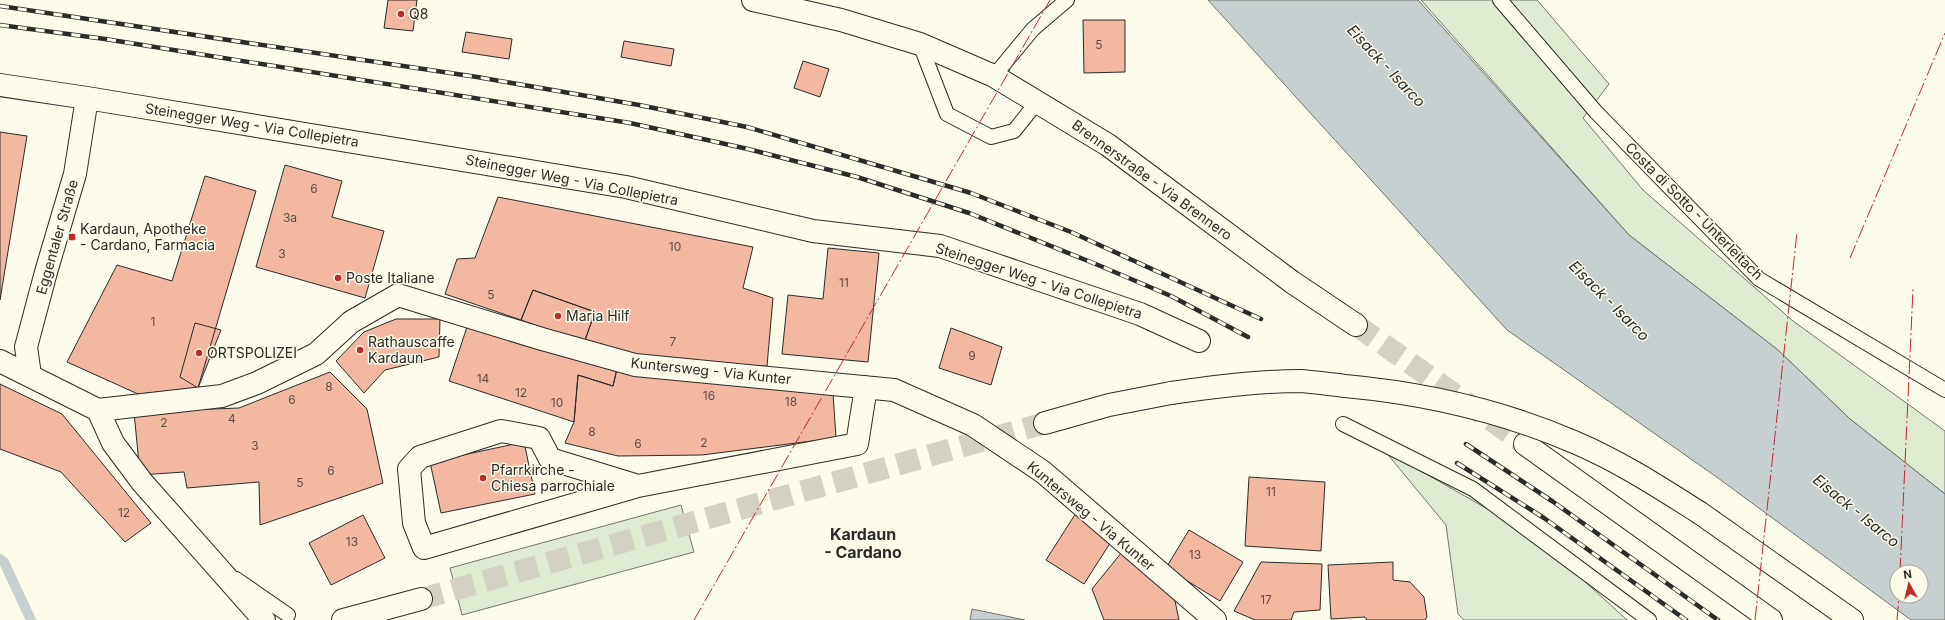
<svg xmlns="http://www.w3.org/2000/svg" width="1945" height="620" viewBox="0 0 1945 620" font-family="Inter,sans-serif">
  <rect width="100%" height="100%" fill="#fdfbea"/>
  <path fill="#deebd1" stroke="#74746e" d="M1421,0h116l72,84 -26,34 60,72 150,131 152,110v63l-95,-75 -72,-69 -149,-115z
    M1384,450l151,86 92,84h-163l-6,-6 -12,-89z
    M681,505l13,47 -232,63 -12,-47z"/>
  <path fill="#c7d0d0" stroke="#74746e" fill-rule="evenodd" d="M1208,0h210l211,235 149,115 72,69 95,75v126h-34l-193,-142 -211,-148zM1897,572h24v24h-24z
    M972,609l53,11h-55z"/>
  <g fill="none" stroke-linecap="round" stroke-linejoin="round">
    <path stroke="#c7d0d0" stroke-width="10" d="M0,559l4,3 27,58"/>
  </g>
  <path fill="#f2b8a0" stroke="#2b2b2b" d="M388,0h29l-4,31 -29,-3z
    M1083,20h42v52l-41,1z
    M466,32l46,7 -3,20 -47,-7z
    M624,41l50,8 -3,17 -50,-9z
    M803,61l26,8 -9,28 -26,-9z
    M0,132l27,4 -27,164z
    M285,165l57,16 -10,36 52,14 -19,67 -109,-31z
    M205,176l51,15 -58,197 -60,6 -71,-32 50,-97 55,16z
    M498,197l255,50 -10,41 30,10 -6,68 -126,-4 -57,-19 11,-31 -62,-22 -12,30 -76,-26 12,-35 18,-1z
    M828,248l51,5 -11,109 -86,-8 6,-59 35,4z
    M533,290l62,22 -11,31 -63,-23z
    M396,319h44l-1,38 -54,13 -21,23 -28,-32 28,-29z
    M195,323l26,7 -23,58 -18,-11z
    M467,327l150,42 -4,17 -35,-11 -4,47 -125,-41z
    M951,328l51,19 -11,38 -52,-17z
    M617,369l216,24 3,45 -134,17 -84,1 -53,-13 9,-21 4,-47 35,11z
    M330,372l37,37 16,74 -123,42 -1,-43 -72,6 -3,-16 -44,3 -6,-63 105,-4z
    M0,384l62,30 89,109 -26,19 -64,-70 -61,-23z
    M524,442l11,52 -94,19 -11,-51z
    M1249,477l76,5 -4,69 -76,-5z
    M1076,513l38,24 -30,47 -38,-24z
    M363,515l22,43 -54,27 -22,-42z
    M1189,530l54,32 -23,39 -54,-33z
    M1122,552l52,44 5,24h-75l-12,-31z
    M1261,562l61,2 -2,46 -26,2 -3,8h-36l-21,-9z
    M1393,562v18l17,2 14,15 3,20 -2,3h-58l-2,-3 -34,2 -3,-54z"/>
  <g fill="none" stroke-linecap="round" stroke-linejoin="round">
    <path stroke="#d3d1c4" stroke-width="22" stroke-dasharray="22 11" stroke-linecap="butt" d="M1356,325l169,119"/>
    <path stroke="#d3d1c4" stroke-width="22" stroke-dasharray="22 11" stroke-linecap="butt" d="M421,599l624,-176"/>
    <g stroke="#2b2b2b" stroke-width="16">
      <path id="lane" d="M1500,0l96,112 163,167 186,111
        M920,44l27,70 44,23 23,-6 24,-30
        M994,76l39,-47 34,-29
        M1343,424l130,65 176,131
        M236,579l52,36"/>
    </g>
    <g stroke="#2b2b2b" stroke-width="24">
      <path id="street" d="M0,85l87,13 539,89 187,44 127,15 200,68 59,27
        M0,361l98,49 15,33 29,39 122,138
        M30,375l-4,-28 20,-75 29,-98 12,-76
        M98,410l124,-14 35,-13 59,-29 35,-32 47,-27 144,44 93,26 259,25 79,35 70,47 172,148
        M638,486l-88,-27 -11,-21 -38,-7 -81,26 -11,12 5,54 10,25 214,-62 219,-42 9,-57"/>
    </g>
    <g stroke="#2b2b2b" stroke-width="24">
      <path id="secondary" d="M753,0l88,20 79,24 74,32 114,69 184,137 64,43
        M1525,444l246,176"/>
    </g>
    <g stroke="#2b2b2b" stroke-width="24">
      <path id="primary" d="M1045,423l64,-18 62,-12
        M1700,513l152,107
        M343,620l78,-21"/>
    </g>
    <use href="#lane" stroke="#fdfbea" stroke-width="14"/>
    <use href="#street" stroke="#fdfbea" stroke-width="22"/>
    <use href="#secondary" stroke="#fdfbea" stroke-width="22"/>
    <use href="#primary" stroke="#fdfbea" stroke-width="22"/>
    <g stroke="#2b2b2b" stroke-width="4.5">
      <path id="rail" d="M0,6l477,71 162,28 108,22 224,66 100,39 190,87
        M0,25l105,14 525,84 118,26 109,28 112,36 129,52 73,31 77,41
        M1466,444l86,57 166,119
        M1457,463l87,55 142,102"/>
    </g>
    <use href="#rail" stroke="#fdfbea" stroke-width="3" stroke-dasharray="9" stroke-linecap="butt"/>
    <g stroke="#2b2b2b" stroke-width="24" stroke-linecap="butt">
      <path id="primary-bridge" d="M1171,393c42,-6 86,-12 129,-12 15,1 30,3 45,5 77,7 157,25 229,56 45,19 85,45 126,71"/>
    </g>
    <use href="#primary-bridge" stroke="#fdfbea" stroke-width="22"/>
    <path stroke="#c62828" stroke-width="1" stroke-dasharray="14 3 2 3" stroke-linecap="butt" d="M1850,258l95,-225
      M1900,572l13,-283
      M694,620l356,-620
      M1755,620l42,-388
      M1897,620l2,-24"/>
  </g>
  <g fill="#c62828" stroke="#fdfbea" stroke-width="1.5">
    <circle cx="401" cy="14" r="4"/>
    <rect x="68" y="233" width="8" height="8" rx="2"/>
    <circle cx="338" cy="278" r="4"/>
    <circle cx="558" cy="316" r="4"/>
    <circle cx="360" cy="350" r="4"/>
    <circle cx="199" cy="353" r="4"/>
    <circle cx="483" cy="478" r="4"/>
  </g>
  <g text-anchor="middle" stroke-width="3" stroke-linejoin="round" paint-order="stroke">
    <g font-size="12" fill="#5d4e48">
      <text x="1099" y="49">5</text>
      <text x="314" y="193">6</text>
      <text x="290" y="222">3a</text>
      <text x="675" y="251">10</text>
      <text x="282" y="258">3</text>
      <text x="844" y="287">11</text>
      <text x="491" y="299">5</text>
      <text x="153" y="326">1</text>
      <text x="673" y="346">7</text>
      <text x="972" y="360">9</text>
      <text x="483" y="383">14</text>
      <text x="329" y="391">8</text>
      <text x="521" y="397">12</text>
      <text x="709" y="400">16</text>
      <text x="292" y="404">6</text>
      <text x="791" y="406">18</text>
      <text x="557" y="407">10</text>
      <text x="232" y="423">4</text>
      <text x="164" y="427">2</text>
      <text x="592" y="436">8</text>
      <text x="704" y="447">2</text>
      <text x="638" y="448">6</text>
      <text x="255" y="450">3</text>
      <text x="331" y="475">6</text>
      <text x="300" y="487">5</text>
      <text x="1271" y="496">11</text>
      <text x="124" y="517">12</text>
      <text x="352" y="546">13</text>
      <text x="1195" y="559">13</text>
      <text x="1266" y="604">17</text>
    </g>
    <g font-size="14" fill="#2b2b2b" stroke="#fdfbea" text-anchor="start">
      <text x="409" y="19">Q8</text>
      <text x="80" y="234">Kardaun, Apotheke<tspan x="80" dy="16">- Cardano, Farmacia</tspan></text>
      <text x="346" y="283">Poste Italiane</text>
      <text x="566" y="321">Maria Hilf</text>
      <text x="368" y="347">Rathauscaffe<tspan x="368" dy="16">Kardaun</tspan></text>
      <text x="207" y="358">ORTSPOLIZEI</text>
      <text x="491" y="475">Pfarrkirche -<tspan x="491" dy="16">Chiesa parrochiale</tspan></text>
    </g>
    <g font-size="14" fill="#2b2b2b" stroke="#fdfbea">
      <text transform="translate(252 125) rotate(9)" y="5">Steinegger Weg - Via Collepietra</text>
      <text transform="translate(572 180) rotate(11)" y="5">Steinegger Weg - Via Collepietra</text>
      <text transform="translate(1152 180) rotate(36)" y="5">Brennerstraße - Via Brennero</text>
      <text transform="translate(1694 211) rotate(45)" y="5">Costa di Sotto - Unterleitach</text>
      <text transform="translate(57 237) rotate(-74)" y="5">Eggentaler Straße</text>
      <text transform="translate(1039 281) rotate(18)" y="5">Steinegger Weg - Via Collepietra</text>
      <text transform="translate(711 371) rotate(6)" y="5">Kuntersweg - Via Kunter</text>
      <text transform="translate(1091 516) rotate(40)" y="5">Kuntersweg - Via Kunter</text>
    </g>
    <g font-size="15" font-style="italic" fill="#2b2b2b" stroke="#fdfbea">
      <text transform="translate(1386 66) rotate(47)" y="5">Eisack - Isarco</text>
      <text transform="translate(1609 301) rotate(45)" y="5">Eisack - Isarco</text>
      <text transform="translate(1856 511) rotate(39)" y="5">Eisack - Isarco</text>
    </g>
    <g font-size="16" font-weight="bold" fill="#2b2b2b" stroke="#fdfbea">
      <text x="863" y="540">Kardaun<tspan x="863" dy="18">- Cardano</tspan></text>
    </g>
  </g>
  <g transform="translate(1909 584) rotate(352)"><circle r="19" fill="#fdfbea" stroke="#a9a89e"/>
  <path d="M0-3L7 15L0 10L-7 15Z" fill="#c62828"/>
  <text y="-6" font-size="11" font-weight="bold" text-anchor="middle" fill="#2b2b2b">N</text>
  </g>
</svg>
